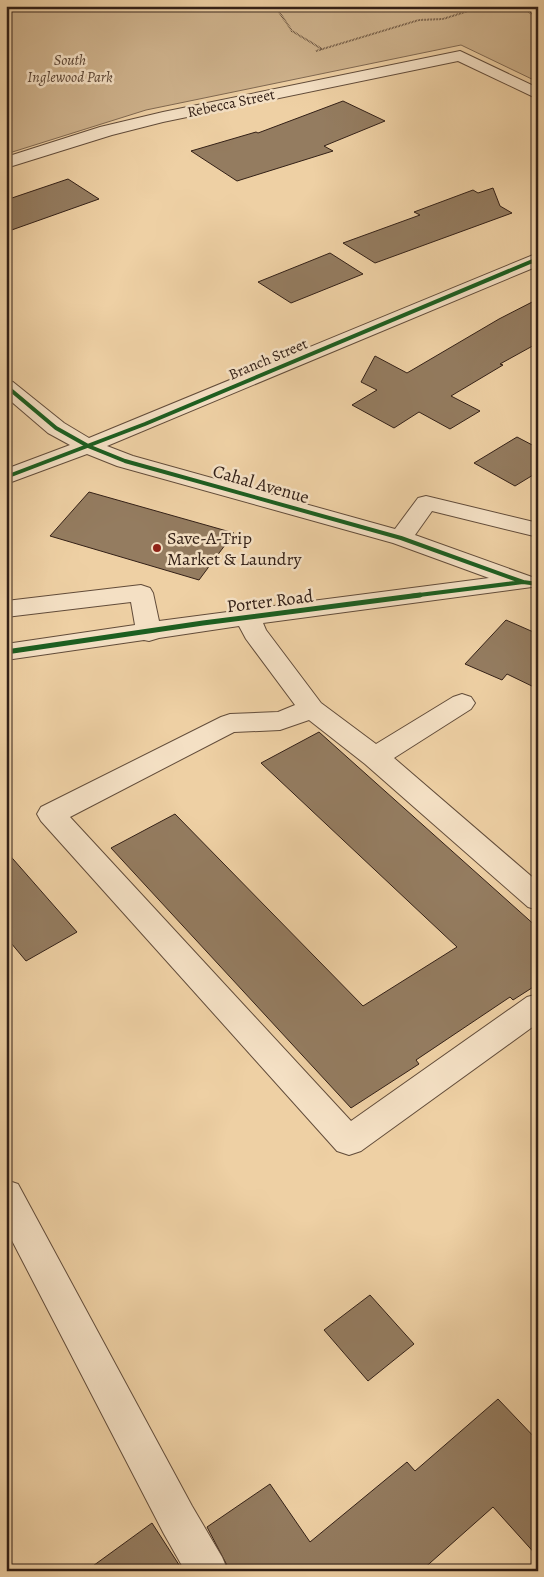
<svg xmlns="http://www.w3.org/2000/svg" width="544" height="1577" viewBox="0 0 544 1577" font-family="Alegreya,serif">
  <rect width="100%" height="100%" fill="#eed0a4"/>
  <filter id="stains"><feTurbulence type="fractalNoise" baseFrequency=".004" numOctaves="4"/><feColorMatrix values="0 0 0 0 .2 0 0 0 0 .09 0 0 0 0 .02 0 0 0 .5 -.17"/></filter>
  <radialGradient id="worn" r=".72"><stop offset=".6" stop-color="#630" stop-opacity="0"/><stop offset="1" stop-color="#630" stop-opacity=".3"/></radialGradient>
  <path fill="#ceb28c" stroke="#806952" d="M6,6h532v76l-77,-37 -315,65 -140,44z"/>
  <path fill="#947c60" stroke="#332017" d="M343,101l42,20 -61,25 9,5 -96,30 -46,-30 65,-19 2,1z
    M68,179l31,20 -93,33v-32z
    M493,188l7,18 12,7 -137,50 -32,-20 77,-28 -6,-3 59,-22 5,3z
    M330,253l33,21 -72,29 -33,-21z
    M538,299v44l-38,21 3,1 -52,31 29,15 -30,18 -31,-17 -25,16 -42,-23 25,-15 -16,-8 14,-26 32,17 92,-54z
    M517,437l21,11v24l-23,14 -41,-23z
    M89,492l145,41 -35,47 -149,-44z
    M506,620l32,14v55l-31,-15 -5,6 -37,-16z
    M319,732l219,196v56l-25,16 -3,-3 -94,63 3,4 -68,44 -240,-260 64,-34 188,192 94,-59 -196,-184z
    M6,851l71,81 -51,29 -20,-24z
    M370,1295l44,49 -46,37 -44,-51z
    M498,1399l40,42v116l-45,-50 -72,64h-191l-23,-44 63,-43 40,58 97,-80 8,9z
    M152,1523l31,48h-97z"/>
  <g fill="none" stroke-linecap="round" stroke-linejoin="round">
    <g stroke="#624c3a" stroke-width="2">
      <path id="minor" d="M460,51l78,37v11l-80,-38 -295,61 -51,13 -106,33v-11l94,-30 63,-15z
        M538,253v13l-431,180 26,10 262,73 23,-31 8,-2 112,27v14l-106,-26 -17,24 117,42 3,5 -3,5 -269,36 3,7 55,73 55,41 77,-47 9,-3 9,3 4,6 -4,6 -77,49 144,124v28l-10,-3 -163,-143 -56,-44 -29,10 -46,2 -164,85 281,304 176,-124 11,-3v29l-177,128 -12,4 -12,-4 -296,-330 -4,-7 4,-7 180,-90 9,-3 48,-2 17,-7 -49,-66 -7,-13 -80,12 -10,3 -5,-1 -138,20v-16l129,-19 -4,-23 -125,15v-16l135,-16 9,3 3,5 6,28 330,-43 -96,-35 -276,-77 -30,-12 -81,30v-15l64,-24 -22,-12 -42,-36v-17l7,2 51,41 25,15z
        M6,1180l12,4 174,322 30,51 6,14h-43l-21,-37 -158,-305z"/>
    </g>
    <path stroke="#332017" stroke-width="2" stroke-dasharray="0.5 1" stroke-linecap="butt" d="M275,6l17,25 30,18
      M520,6l18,12
      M316,51l103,-31 24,-1 41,-13"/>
    <use href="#minor" fill="#f4e0c4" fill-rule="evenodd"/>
    <g stroke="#f4e0c4" stroke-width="5">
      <path id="cycleway-far2" d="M532,262l6,-3"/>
    </g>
    <g stroke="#f4e0c4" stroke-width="6">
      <path id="cycleway-far1" d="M6,386l50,42 32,18 37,15 276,77 122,44
        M6,477l139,-53 390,-164
        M411,596l112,-14 15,2"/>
    </g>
    <g stroke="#f4e0c4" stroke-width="8">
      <path id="cycleway" d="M6,652l197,-29 217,-28"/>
    </g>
    <use href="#cycleway-far2" stroke="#1b5e20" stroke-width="3"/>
    <use href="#cycleway-far1" stroke="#1b5e20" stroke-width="4"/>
    <use href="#cycleway" stroke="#1b5e20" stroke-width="5"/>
  </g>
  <circle fill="#8f2418" stroke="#f4e0c4" stroke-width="2" cx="157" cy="548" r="5"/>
  <g text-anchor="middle" stroke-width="5" stroke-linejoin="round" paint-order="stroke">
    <g font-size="15" font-style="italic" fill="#5a4434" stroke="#f4e0c4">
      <text x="70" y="65">South<tspan x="70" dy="17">Inglewood Park</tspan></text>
    </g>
    <g font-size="15" fill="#332017" stroke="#f4e0c4">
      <text transform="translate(231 103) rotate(-12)" y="5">Rebecca Street</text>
      <text transform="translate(268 359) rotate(-23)" y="5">Branch Street</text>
    </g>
    <g font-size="18" fill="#332017" stroke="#f4e0c4">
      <text transform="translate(261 484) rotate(16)" y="6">Cahal Avenue</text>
      <text transform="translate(270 601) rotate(-7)" y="6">Porter Road</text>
    </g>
    <g font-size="18" fill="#332017" stroke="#f4e0c4" text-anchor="start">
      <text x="167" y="544">Save-A-Trip<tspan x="167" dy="21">Market &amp; Laundry</tspan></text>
    </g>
  </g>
  <rect width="544" height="1577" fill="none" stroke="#eed0a4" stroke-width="25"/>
  <rect x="8" y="8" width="529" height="1562" fill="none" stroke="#332017" stroke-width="2.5"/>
  <rect x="12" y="12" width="519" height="1552" fill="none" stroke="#332017"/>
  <rect width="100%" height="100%" filter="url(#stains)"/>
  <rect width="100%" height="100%" fill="url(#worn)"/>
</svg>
